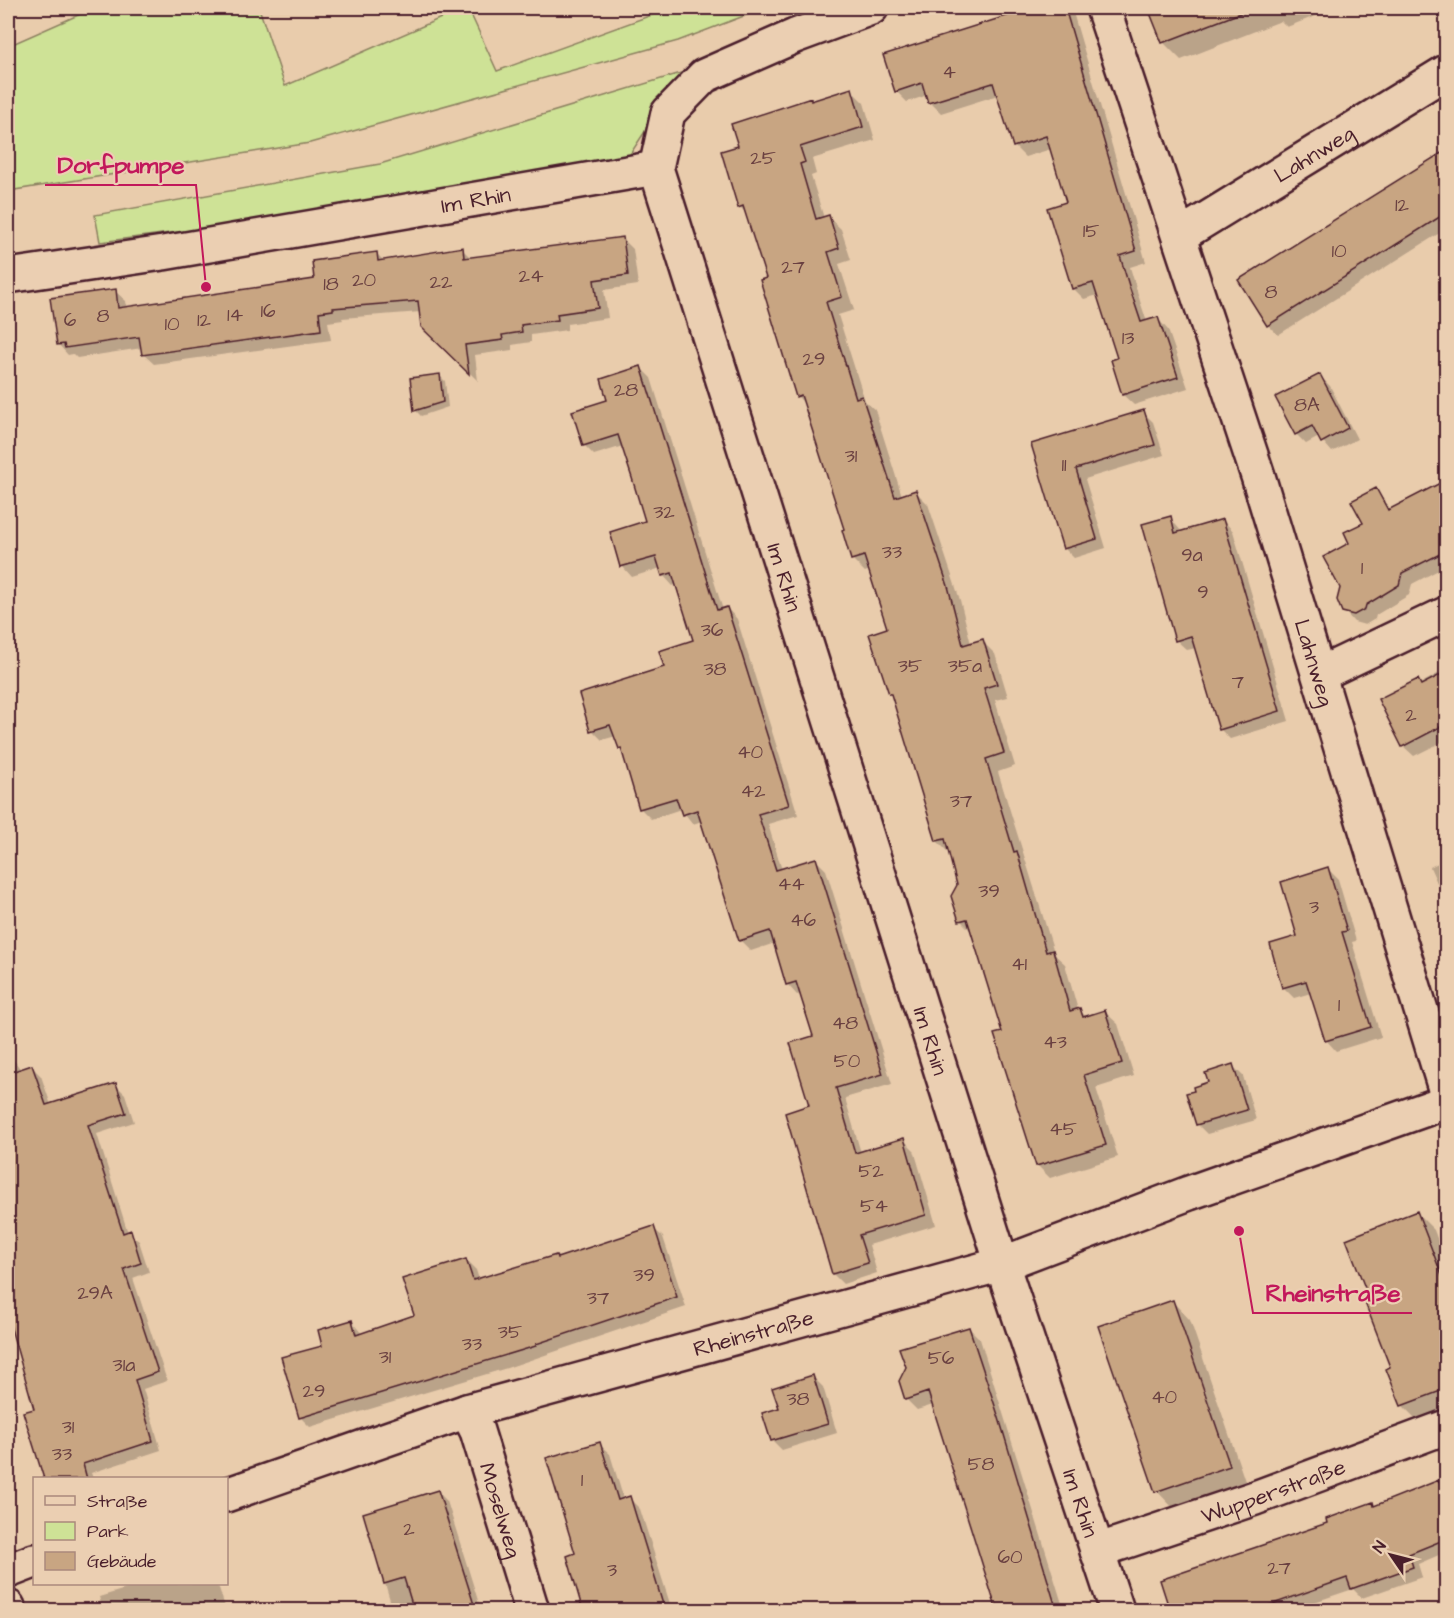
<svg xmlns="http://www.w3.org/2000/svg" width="1454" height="1618" viewBox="0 0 1454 1618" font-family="'Architects Daughter',sans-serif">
  <rect width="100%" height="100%" fill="#e9ccac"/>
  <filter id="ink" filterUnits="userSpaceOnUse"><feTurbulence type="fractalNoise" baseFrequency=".0167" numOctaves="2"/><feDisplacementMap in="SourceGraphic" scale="12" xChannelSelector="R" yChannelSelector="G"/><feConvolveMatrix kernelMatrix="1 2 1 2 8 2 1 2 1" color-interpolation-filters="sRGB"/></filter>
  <g filter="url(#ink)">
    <path fill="#cee296" stroke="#8c8060" stroke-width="1.5" d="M94,8h165l26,78 179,-78h4l29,63 174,-63h94l-87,33 -368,102 -302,48v-145z
      M684,72l-59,90 -262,46 -263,34 -5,-27 285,-51z"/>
    <path fill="#0003" d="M1034,8l38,1 74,253 -16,5 10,34 7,21 11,-3 10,11 20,58 -54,17 -11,-10 -10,-34 5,-2 -20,-64 -14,4 -11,-11 -6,-85 -16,-54 -26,8 -11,-11 -16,-51 -57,18 -11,-11 -2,-7 -21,7 -11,-11 -11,-35z
      M1150,8h186l-49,19 -6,-6 -100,39 -18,-18z
      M851,90l13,13 11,37 -63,19 4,15 -5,2 13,42 4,-1 13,12 10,31 -12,4 15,46 -16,5 27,86 10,9 27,86 14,-4 12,12 32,96 11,44 11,-3 13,13 13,43 -13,3 20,66 -17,6 57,183 10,9 13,46 9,7 18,-5 13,12 16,52 -38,12 22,69 -68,21 -13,-13 -33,-132 -31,-100 -13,-13 -1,-35 -9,-31 -13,-13 -43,-144 -4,-3 -1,-65 -19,-59 -5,2 -13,-13 -6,-29 -40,-125 -9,-9 -29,-117 -20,-64 -8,-8v-60l70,-47 3,2z
      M1446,150v79l-168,106 -10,-10 -28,-44z
      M622,238l11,11 5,36 -34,5 4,28 -41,6v6l-36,5v7l-19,3v5l-37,5 3,26 -55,-54 -2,-15 -79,6 1,2 -15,2 3,18 -177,24 -11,-10 -1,-6 -65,10 -4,-4 -5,1 -10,-11 57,-53 11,10 1,7 189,-27 61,-27 7,7 78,-12 10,10z
      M8,337l3,24 -3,1z
      M641,368l10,10 72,232 4,-2 10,11 61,196 -30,9 14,46 34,-10 10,10 66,214 -47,14 16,55 43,-13 10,10 22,75 -67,20 8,28 -34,11 -10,-10 -22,-168 4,-69 -14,-43 -4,1 -10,-11 -12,-41 -24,8 -10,-10 -39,-120 -9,3 -12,-15 -30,10 -11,-11 -24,-72 -14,4 -10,-10 103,-89 -18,-57 -4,2 -10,-11 -2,-7 -29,9 -10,-11 25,-44 -24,-76 -29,9 -10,-10 25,-44z
      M439,375l6,6 3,26 -27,9 -6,-6z
      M1320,376l10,10 27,53 -25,13 -13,-15 -13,7 -10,-10z
      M1143,412l10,10 11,33 -79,24 21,69 -32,10 -10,-10 -31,-103z
      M1446,481v85l-34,18 -3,11 -33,20 -1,4 -10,6 -11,-3 -10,-11 7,-67 14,-20 11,-35 15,21z
      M1170,518l12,14 41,-12 10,11 56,190 -59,18 -10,-10 -24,-81 -9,2 -11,-10z
      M8,623l8,26 -8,3z
      M1446,669v71l-32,16 -11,-10 15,-65 2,3z
      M1446,859v44l-16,-36z
      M1328,869l10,10 18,62 -4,1 29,95 -45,14 -10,-11 -15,-47 -17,5 -10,-10 -13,-43 28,-8z
      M11,1056l10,14 11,-3 9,9 10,29 65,-20 9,9 9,28 -37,12 31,99 11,8 10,31 -16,6 34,103 -24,8 18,61 -70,23 2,5h-48l-10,-68 -27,-92v-261z
      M1233,1066l10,10 13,44 -49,14 -10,-10 13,-41z
      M1417,1213l17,17 12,32v151l-26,10 -18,-18 -33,-111z
      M653,1228l10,9 23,70 -179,61 -197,59 -10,-10 24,-70 28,-25 10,12 53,-18 51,-56 10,10 3,9 77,-23 2,3z
      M1173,1302l17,18 56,164 -72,25 -17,-18z
      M969,1328l11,11 84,271h-66l-65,-205 -16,5 -11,-11z
      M813,1377l10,10 14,46 -55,17 -10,-10 9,-31z
      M599,1444l11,10 14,46 5,-2 11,11 32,101h-88l-7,-56z
      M1446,1478v74l-28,12 4,13 -60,21 -9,-9 -62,21h-119l157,-86 44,-20 3,3z
      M438,1492l9,9 34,109h-88l-29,-96z
      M142,1584h72l5,4 7,22h-123l-4,-13z"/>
    <path fill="#c8a582" stroke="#4a1f2b" stroke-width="1.5" d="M1015,8h50l71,243 -16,5 10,33 11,33 17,-5 20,60 -56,18 -11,-35 6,-2 -24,-75 -21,6 -25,-81 19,-6 -20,-66 -33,11 -20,-64 -65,20 -6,-20 -27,9 -12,-37 133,-42z
      M1148,8h99l1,2 -86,33z
      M852,88l11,39 -63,20 5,15 -5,2 16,55 13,-4 10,33 -11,4 14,45 -16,5 30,96 6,-2 33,101 21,-7 32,96 15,59 20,-6 14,45 -13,4 20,65 -18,6 28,93 3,-1 29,101 7,-2 17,61 10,-3 3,9 22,-7 17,53 -38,12 22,70 -70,21 -42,-132 8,-2 -35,-113 -8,2 -8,-25 6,-11 -12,-46 -9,2 -45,-147h-2l-20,-60 18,-6 -23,-72 -13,4 -9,-30 2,-1 -43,-134 -5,2 -36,-117 6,-2 -23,-72 -5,2 -17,-57 17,-5 -7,-22 80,-26v3z
      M1446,150v63l-179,113 -29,-46z
      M623,237l5,38 -34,5 4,28 -41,6 1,6 -37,5 1,7 -20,3 1,5 -38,5 4,29 -48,-47 -3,-26 -85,7v2l-14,2 2,18 -179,25 -3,-18 -74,11 -1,-4 -7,1 -7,-47 66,-9 2,19 196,-29 -2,-18 65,-9 1,9 85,-14 1,11z
      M641,366l76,244 10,-3 62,198 -31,9 18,56 40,-12 67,216 -47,14 19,65 49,-15 22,77 -67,20 9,28 -36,11 -47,-161 24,-8 -19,-62 23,-7 -17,-54 -10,3 -16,-54 -31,10 -42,-131 -15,5 -6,-17 -37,11 -18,-61 -2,1 -9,-24 -20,6 -11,-37 85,-27 -5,-16 34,-11 -21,-67 -10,3 -6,-19 -36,10 -10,-35 35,-11 -13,-43 -14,-43 -35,11 -11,-35 35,-11 -6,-21z
      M440,374l3,28 -29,9 -4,-33z
      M1320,374l28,54 -27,15 -9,-17 -17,9 -20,-38z
      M1144,410l11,35 -79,24 21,70 -34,10 -32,-105z
      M1446,480v71l-44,22 -3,12 -33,20 -1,4 -11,6 -12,-3 -5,-12 3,-12 -17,-31 26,-14 -5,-11 19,-9 -12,-22 25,-13 12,22z
      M1171,516l4,17 48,-14 57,192 -61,19 -28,-94 -16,5 -33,-117z
      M1446,672v52l-44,23 -24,-48 40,-20 3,6z
      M1328,867l19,64 -5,1 29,95 -46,14 -19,-60 -24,7 -12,-44 27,-8 -16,-54z
      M1233,1064l14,46 -51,15 -10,-32 8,-2 -1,-4 15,-5 -3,-9z
      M32,1065l14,40 70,-22 10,30 -38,12 35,108 8,-3 10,33 -17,6 34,103 -23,8 18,61 -70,23 4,15h-43l-21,-67 11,-3 -26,-91v-245z
      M1417,1211l29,75v103l-45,17 -15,-37 4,-2 -28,-72 5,-2 -21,-54z
      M654,1226l23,71 -141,47v2l-237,72 -18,-61 41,-11 -4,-16 34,-10 4,15 58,-20 -12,-36 64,-20 7,21 83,-25 1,3z
      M1173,1300l57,166 -75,26 -57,-166z
      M969,1327l30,91 58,193h-60l-69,-219 -23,8 -6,-19 7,-14 -7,-19z
      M813,1375l15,49 -57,17 -9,-28 17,-5 -7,-20z
      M600,1442l18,58 12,-4 35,115h-82l-16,-55 8,-3 -29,-95z
      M1439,1480l7,18v41l-37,15 4,13 -62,22 -4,-11 -94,33h-83l-10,-31 167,-57 -1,-4 47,-17 1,4z
      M438,1490l38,121h-62l-10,-33 -20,6 -21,-71z"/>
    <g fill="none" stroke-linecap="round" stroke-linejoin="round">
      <g stroke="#4a1f2b" stroke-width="38">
        <g id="minor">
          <path id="s1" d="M1103,8l155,468 188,616"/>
          <path d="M656,168l12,-55 36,-37 91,-40 76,-28"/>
          <path id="s2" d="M1179,236l267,-164"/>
          <path id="s3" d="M8,276l155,-23 493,-85 346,1096 115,346"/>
          <path d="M1320,674l126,-60"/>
          <path id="s4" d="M467,1411l10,20 55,179"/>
          <path id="s5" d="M226,1495l241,-84 535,-147 187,-71 257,-91"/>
          <path id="s6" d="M1097,1551l158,-53 191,-71"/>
          <path d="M8,1571l26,-10"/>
          <path d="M8,1607v3"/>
        </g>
      </g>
      <use href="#minor" stroke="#ebcfb2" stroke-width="33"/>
    </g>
  </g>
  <g text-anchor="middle" stroke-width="4.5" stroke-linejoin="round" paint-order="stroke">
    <g font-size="20" fill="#6a4041">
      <text x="949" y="78">4</text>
      <text x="763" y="164">25</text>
      <text x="1402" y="211">12</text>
      <text x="1091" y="237">15</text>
      <text x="1339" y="257">10</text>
      <text x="793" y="273">27</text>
      <text x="531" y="282">24</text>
      <text x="364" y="286">20</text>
      <text x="441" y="288">22</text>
      <text x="331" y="290">18</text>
      <text x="1271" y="298">8</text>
      <text x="268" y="317">16</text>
      <text x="235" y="321">14</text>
      <text x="103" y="322">8</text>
      <text x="70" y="326">6</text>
      <text x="204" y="326">12</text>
      <text x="172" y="330">10</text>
      <text x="1128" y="344">13</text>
      <text x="814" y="365">29</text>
      <text x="626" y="396">28</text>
      <text x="1307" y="411">8A</text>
      <text x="851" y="462">31</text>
      <text x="1064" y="471">11</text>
      <text x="664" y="518">32</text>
      <text x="892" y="558">33</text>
      <text x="1192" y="561">9a</text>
      <text x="1362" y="574">1</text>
      <text x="1203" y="598">9</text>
      <text x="712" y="636">36</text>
      <text x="910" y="672">35</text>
      <text x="965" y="672">35a</text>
      <text x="715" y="675">38</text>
      <text x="1238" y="688">7</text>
      <text x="1411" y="721">2</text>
      <text x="750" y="758">40</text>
      <text x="753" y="797">42</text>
      <text x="961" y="807">37</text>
      <text x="791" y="890">44</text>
      <text x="989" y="897">39</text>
      <text x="1314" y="913">3</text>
      <text x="803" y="926">46</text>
      <text x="1019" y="970">41</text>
      <text x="1339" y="1011">1</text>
      <text x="845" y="1029">48</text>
      <text x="1055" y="1048">43</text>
      <text x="847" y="1067">50</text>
      <text x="1063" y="1135">45</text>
      <text x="871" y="1177">52</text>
      <text x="874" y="1212">54</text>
      <text x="644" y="1281">39</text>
      <text x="95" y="1299">29A</text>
      <text x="598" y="1304">37</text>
      <text x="510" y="1338">35</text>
      <text x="472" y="1350">33</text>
      <text x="385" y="1363">31</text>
      <text x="941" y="1364">56</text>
      <text x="124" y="1371">31a</text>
      <text x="314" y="1397">29</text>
      <text x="1164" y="1403">40</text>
      <text x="798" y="1405">38</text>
      <text x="68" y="1433">31</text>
      <text x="62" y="1460">33</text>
      <text x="981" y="1470">58</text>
      <text x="582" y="1486">1</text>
      <text x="409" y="1535">2</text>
      <text x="1010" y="1563">60</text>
      <text x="1279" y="1574">27</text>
      <text x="612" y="1576">3</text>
    </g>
    <g font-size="22" fill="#4a1f2b" stroke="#ebcfb2">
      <text dy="8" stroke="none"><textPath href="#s2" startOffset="158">Lahnweg</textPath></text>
      <text dy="8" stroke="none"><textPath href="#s3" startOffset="474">Im Rhin</textPath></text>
      <text dy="8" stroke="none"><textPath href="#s3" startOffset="1086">Im Rhin</textPath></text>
      <text dy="8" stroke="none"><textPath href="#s1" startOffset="688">Lahnweg</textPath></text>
      <text dy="8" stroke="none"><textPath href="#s3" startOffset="1572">Im Rhin</textPath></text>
      <text dy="8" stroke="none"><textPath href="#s5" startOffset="552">Rheinstraße</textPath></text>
      <text dy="8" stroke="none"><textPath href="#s6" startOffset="186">Wupperstraße</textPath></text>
      <text dy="8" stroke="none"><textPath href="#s3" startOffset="2058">Im Rhin</textPath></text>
      <text dy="8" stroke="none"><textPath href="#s4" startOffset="105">Moselweg</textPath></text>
    </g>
  </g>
  <path fill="none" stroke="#c2185b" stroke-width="2" d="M206 287L196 185H45M1239 1231L1253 1313H1412"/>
  <g fill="#c2185b" stroke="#ebcfb2" stroke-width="2">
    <circle cx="206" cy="287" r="6"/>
    <circle cx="1239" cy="1231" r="6"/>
  </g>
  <g font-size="24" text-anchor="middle" font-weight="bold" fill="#c2185b" stroke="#ebcfb2" stroke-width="4.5" stroke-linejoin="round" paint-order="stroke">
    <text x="121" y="173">Dorfpumpe</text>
    <text x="1333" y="1301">Rheinstraße</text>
  </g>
  <rect width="1454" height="1618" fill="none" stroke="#ebcfb2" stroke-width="30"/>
  <rect x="15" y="15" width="1424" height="1588" fill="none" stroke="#4a1f2b" stroke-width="2" filter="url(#ink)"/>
  <rect x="33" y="1477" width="195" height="108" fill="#ebcfb2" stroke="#ab897c" stroke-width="1.5"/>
  <rect x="45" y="1496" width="30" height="9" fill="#ebcfb2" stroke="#ab897c" stroke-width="1.5"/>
  <text x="87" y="1507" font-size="18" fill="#4a1f2b">Straße</text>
  <rect x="45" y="1522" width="30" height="18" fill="#cee296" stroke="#ab897c" stroke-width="1.5"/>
  <text x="87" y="1537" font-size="18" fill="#4a1f2b">Park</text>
  <rect x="45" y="1552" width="30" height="18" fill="#c8a582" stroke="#ab897c" stroke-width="1.5"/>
  <text x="87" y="1567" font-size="18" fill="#4a1f2b">Gebäude</text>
  <g transform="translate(1391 1555) rotate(305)" stroke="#ebcfb2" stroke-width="4.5" paint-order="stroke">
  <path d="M0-4.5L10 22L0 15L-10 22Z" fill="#4a1f2b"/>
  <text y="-9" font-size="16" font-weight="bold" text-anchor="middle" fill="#4a1f2b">N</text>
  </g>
</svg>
